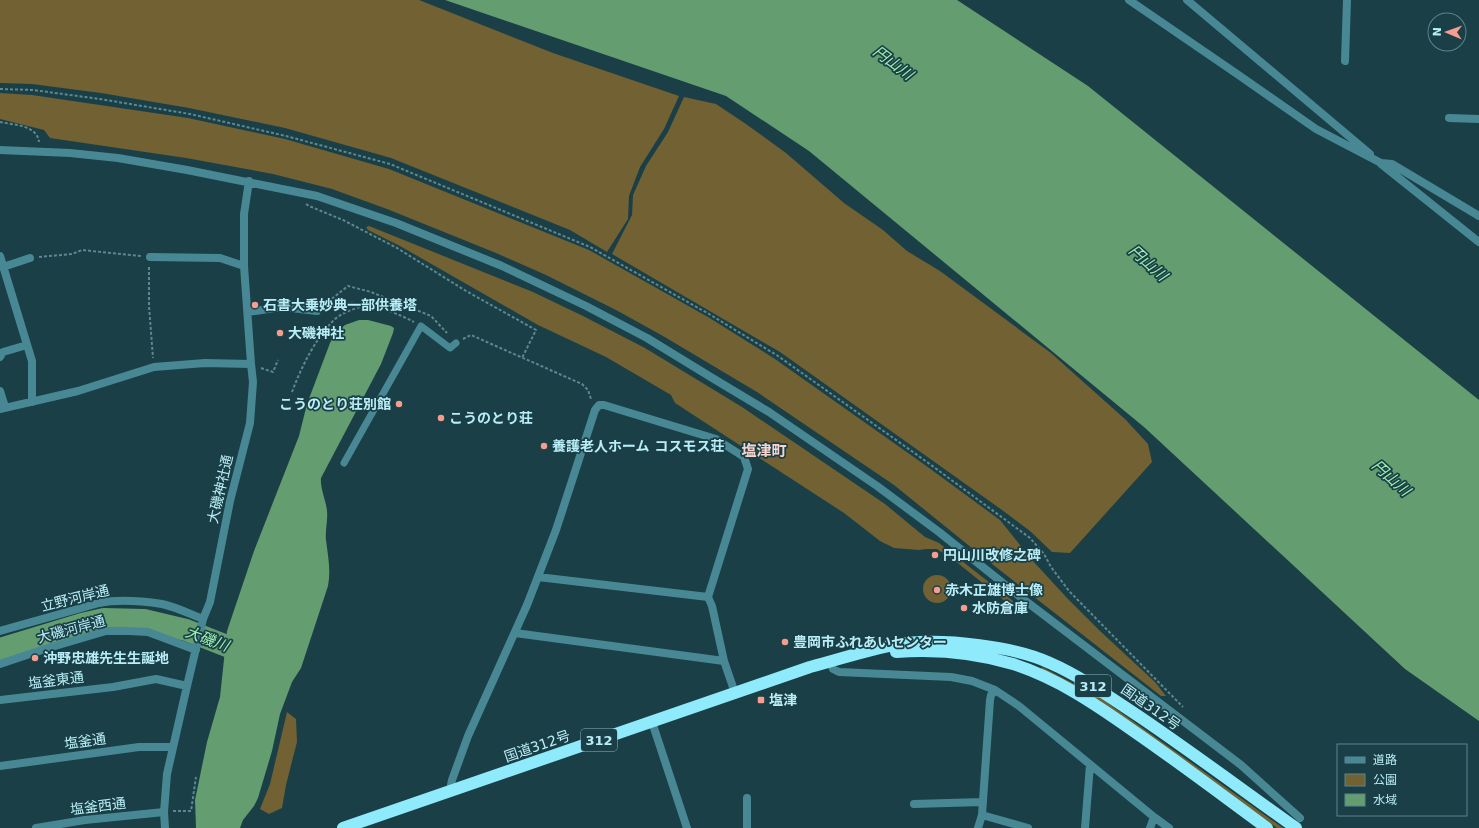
<svg xmlns="http://www.w3.org/2000/svg" width="1479" height="828" viewBox="0 0 1479 828" font-family="'DejaVu Sans','Noto Sans JP',sans-serif">
  <rect width="100%" height="100%" fill="#1a3f46"/>
  <path fill="#716133" d="M0,0h419l134,53 126,43 -15,33 -24,38 -11,29 -1,23 -21,33 -37,-22 -179,-72 -106,-30 -96,-20 -88,-15 -69,-9 -32,-1z
    M0,93l32,2 156,23 97,21 104,30 200,81 119,67 67,42 150,106 75,55 32,40 36,39 31,31 56,52 11,14h-5l-183,-143 -84,-68 -137,-93 -94,-56 -47,-26 -70,-35 -50,-22 -109,-44 -55,-20 -59,-15 -87,-16 -136,-20 -6,-8 -44,-11z
    M684,97l32,7 30,20 40,29 58,50 39,27 24,21 33,20 111,82 75,67 22,24 4,18 -82,91 -18,-1 -22,-21 -28,-21 -222,-158 -168,-98 20,-39 1,-20 13,-29 22,-34z
    M369,226l164,66 50,24 62,32 97,59 143,97 40,33 14,6 74,58 -2,5 -52,-42 -22,-15h-11l-7,1 -25,-2 -14,-7 -36,-28 -169,-110 -4,-8 -65,-38 -68,-32 -138,-79 -32,-16 -2,-3z
    M923 589a14 14 0 1 1 28 0a14 14 0 1 1-28 0Z
    M1042,667l57,30 184,131h-6l-178,-126 -59,-31z
    M287,712l9,7 1,23 -11,43 -4,23 -13,6 -9,-5 10,-25z"/>
  <path fill="#639d70" d="M445,0h512l131,86 391,314v321l-74,-52 -261,-242 -335,-276 -83,-55z
    M359,320h9l23,6 3,2 -1,5 -12,31 -60,114c-1,11 5,22 6,33 1,10 -2,19 -1,29 2,16 5,30 2,46l-27,82 -9,14 -12,32 -8,37 -14,47 -4,8 -11,14 -3,8h-44l-1,-28 12,-58 13,-45 7,-66 27,-80 45,-115 8,-32 23,-61 5,-9 10,-9z"/>
  <g fill="none" stroke-linecap="round" stroke-linejoin="round">
    <path stroke="#639d70" stroke-width="22" d="M0,649l82,-25 22,-5 40,1 42,10 51,20 3,17"/>
    <path stroke="#5d8891" stroke-width="2" stroke-dasharray="3 2" stroke-linecap="butt" d="M0,89l33,1 67,9 90,15 96,22 104,28 200,83 119,67 69,42 149,106 103,76 14,16 7,13 18,24 114,116
      M0,122c14,3 37,3 39,20
      M306,204l3,2 34,14 54,28 69,43 70,39 -14,28
      M39,257l33,-3 10,-4 59,6
      M149,267v39l4,52
      M324,305l24,-19 23,6 60,24 16,17
      M326,308c6,-2 12,-4 19,-5 21,-2 50,9 69,19
      M463,339l8,-4 111,49 6,6 3,9
      M261,368l12,4 5,-12
      M292,392c9,-24 22,-51 40,-70 8,-9 23,-14 36,-17
      M173,811h18l5,-34"/>
    <path stroke="#488894" stroke-width="7" d="M344,463l77,-137 29,22 6,-5"/>
    <path stroke="#488894" stroke-width="8" d="M1129,0l111,76 76,53 65,34 11,1 87,52
      M1187,0l183,154
      M1345,61l2,-61
      M1449,118l30,1
      M0,150l70,3 48,5 69,12 130,26 79,27 106,43 84,40 61,32 67,41 55,33 108,74 62,46 84,67 218,166 59,53
      M1380,163l99,79
      M0,256l32,105v41
      M150,257l70,1 24,8
      M3,267l27,-9
      M248,312l34,-5 35,4
      M0,357l3,-5 24,-7
      M0,391l5,16
      M0,409l78,-18 76,-24 51,-4 46,1
      M538,577l170,20
      M0,631l99,-28c20,-4 43,-2 63,1 14,3 28,10 41,15
      M515,633l209,28
      M830,662l3,7 6,3 112,5 21,4 23,9 -4,5 -1,5 -8,115 -4,13
      M0,664l45,-15 61,-18h23l19,1 48,18
      M995,690l24,16 135,111 -4,11
      M0,700l113,-13 43,-8 31,7
      M652,722l35,106
      M0,766l139,-19h34
      M452,791l-1,-6 1,-5 16,-44 59,-131 29,-75 39,-120 4,-5h5l112,34 28,18 4,12 -40,128 4,9 12,55 11,32
      M747,798v30
      M914,804l68,-2
      M982,815l46,13
      M1154,817l15,11
      M36,828l49,-8 79,-8
      M165,828l-1,-16 3,-38 20,-88 16,-67 7,-17 20,-101 20,-78 3,-41 -2,-18 -7,-98v-52l5,-33
      M1085,828l5,-63"/>
    <path stroke="#8febfb" stroke-width="12" d="M896,652c39,-3 80,1 117,12 44,14 82,40 119,66 45,31 90,65 135,98
      M343,828l467,-161c32,-8 64,-20 97,-24 39,-4 107,3 143,20 32,14 61,35 90,54 53,36 104,74 156,111"/>
  </g>
  <g fill="#f59d8e" stroke="#1a3f46" stroke-width="1.5">
    <circle cx="255" cy="305" r="4"/>
    <circle cx="280" cy="333" r="4"/>
    <circle cx="399" cy="404" r="4"/>
    <circle cx="441" cy="418" r="4"/>
    <circle cx="544" cy="446" r="4"/>
    <circle cx="935" cy="555" r="4"/>
    <circle cx="937" cy="590" r="4"/>
    <circle cx="964" cy="608" r="4"/>
    <circle cx="785" cy="642" r="4"/>
    <circle cx="35" cy="658" r="4"/>
    <rect x="757" y="696" width="8" height="8" rx="2"/>
  </g>
  <g text-anchor="middle" stroke-width="3.5" stroke-linejoin="round" paint-order="stroke">
    <g fill="#1a3f46" stroke="#89b9c2" stroke-width="1">
      <rect x="1075" y="675" width="36" height="22" rx="3"/>
      <rect x="581" y="729" width="36" height="22" rx="3"/>
    </g>
    <g font-size="13" font-weight="bold" fill="#b9edf7">
      <text x="1093" y="691">312</text>
      <text x="599" y="745">312</text>
    </g>
    <g font-size="14" font-weight="bold" fill="#b9edf7" stroke="#1a3f46" text-anchor="start">
      <text x="263" y="310">石書大乗妙典一部供養塔</text>
      <text x="288" y="338">大磯神社</text>
      <text x="391" y="409" text-anchor="end">こうのとり荘別館</text>
      <text x="449" y="423">こうのとり荘</text>
      <text x="552" y="451">養護老人ホーム コスモス荘</text>
      <text x="943" y="560">円山川改修之碑</text>
      <text x="945" y="595">赤木正雄博士像</text>
      <text x="972" y="613">水防倉庫</text>
      <text x="793" y="647">豊岡市ふれあいセンター</text>
      <text x="43" y="663">沖野忠雄先生生誕地</text>
      <text x="769" y="705">塩津</text>
    </g>
    <g font-size="14" fill="#b9edf7" stroke="#1a3f46">
      <text transform="translate(220 489) rotate(-77)" y="5">大磯神社通</text>
      <text transform="translate(75 598) rotate(-14)" y="5">立野河岸通</text>
      <text transform="translate(71 629) rotate(-15)" y="5">大磯河岸通</text>
      <text transform="translate(56 680) rotate(-7)" y="5">塩釜東通</text>
      <text transform="translate(1151 707) rotate(35)" y="5">国道312号</text>
      <text transform="translate(85 741) rotate(-8)" y="5">塩釜通</text>
      <text transform="translate(537 746) rotate(-19)" y="5">国道312号</text>
      <text transform="translate(98 806) rotate(-7)" y="5">塩釜西通</text>
    </g>
    <g font-size="15" font-style="italic" fill="#9ef1b0" stroke="#1a3f46">
      <text transform="translate(893 63) rotate(37)" y="5">円山川</text>
      <text transform="translate(1148 263) rotate(42)" y="5">円山川</text>
      <text transform="translate(1391 478) rotate(42)" y="5">円山川</text>
      <text transform="translate(207 639) rotate(20)" y="5">大磯川</text>
    </g>
    <g font-size="15" font-weight="bold" fill="#f7d5ce" stroke="#1a3f46">
      <text x="764" y="456">塩津町</text>
    </g>
  </g>
  <rect x="1337" y="744" width="130" height="72" fill="#1a3f46" stroke="#5a858d"/>
  <rect x="1345" y="757" width="20" height="6" fill="#488894" stroke="#5a858d"/>
  <text x="1373" y="764" font-size="12" fill="#b9edf7">道路</text>
  <rect x="1345" y="774" width="20" height="12" fill="#716133" stroke="#5a858d"/>
  <text x="1373" y="784" font-size="12" fill="#b9edf7">公園</text>
  <rect x="1345" y="794" width="20" height="12" fill="#639d70" stroke="#5a858d"/>
  <text x="1373" y="804" font-size="12" fill="#b9edf7">水域</text>
  <g transform="translate(1447 32) rotate(272)"><circle r="19" fill="#1a3f46" stroke="#5a858d"/>
  <path d="M0-3L7 15L0 10L-7 15Z" fill="#f59d8e"/>
  <text y="-6" font-size="11" font-weight="bold" text-anchor="middle" fill="#b9edf7">N</text>
  </g>
</svg>
